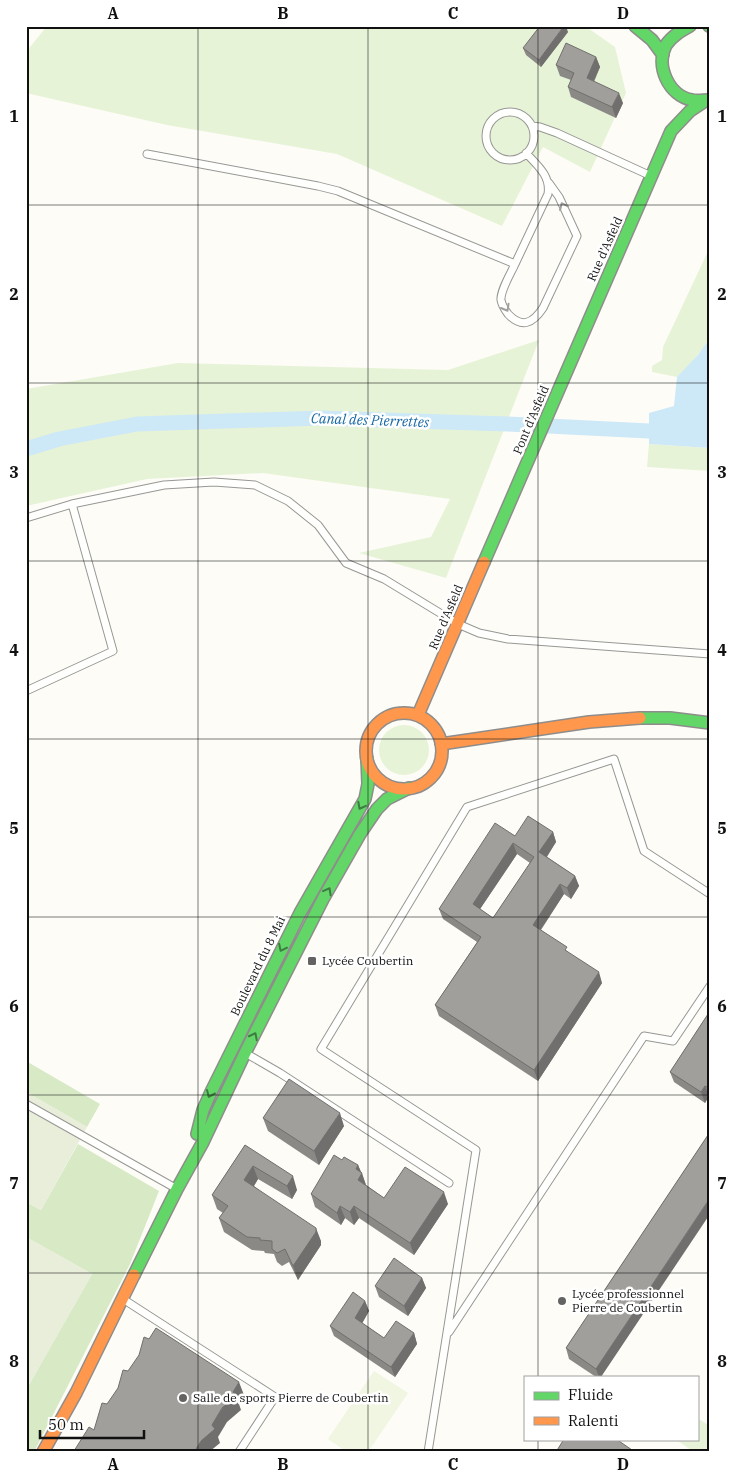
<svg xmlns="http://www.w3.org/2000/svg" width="736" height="1478" viewBox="0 0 736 1478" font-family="'IBM Plex Serif',serif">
  <rect width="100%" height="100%" fill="#fdfcf7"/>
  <path fill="#e7f3d7" d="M47,26h538l30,21 11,46 -36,79 -47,-25 -41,79 -165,-72 -170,-29 -141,-32v-34l4,-12z
    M710,247v88c-7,17 -20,29 -33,42l-25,-5v-6l10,-6 1,-13z
    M539,340l-93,238 -87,-25 72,-16 19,-38 -187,-26 -116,6 -121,27v-117l152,-26 270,7z
    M649,444l61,4v23l-63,-4z
    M379 750a25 25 0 1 1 50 0a25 25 0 1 1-50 0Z
    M697,1418l13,8v26h-16l-19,-13h22z"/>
  <path fill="#d8eac5" d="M26,1061l74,43 -13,23 -61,-35z
    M78,1144l81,47 -29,73 -96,188h-8v-62l66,-116 -66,-37v-35l15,8z"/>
  <path fill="#e9eedb" d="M26,1092l61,35 -46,83 -15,-8z
    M26,1237l66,37 -66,116z"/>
  <path fill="#f0f6e1" d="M374,1371l34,22 -40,59h-21l-19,-13z"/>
  <path fill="#cde8f7" d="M710,335v113l-61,-4v-31l25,-7 3,-29 21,-22 9,-13z"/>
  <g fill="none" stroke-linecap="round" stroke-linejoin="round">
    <path stroke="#cde8f7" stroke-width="15" d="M26,449l33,-10 78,-15 184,-6 187,6 161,8"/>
    <g stroke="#979795" stroke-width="9">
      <path id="lane" d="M486 136a24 24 0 1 1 48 0a24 24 0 1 1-48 0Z
        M532,126l8,1 17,6 94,43
        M147,154l171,32 20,5 177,73 33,-70c3,-18 -11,-29 -22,-41
        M515,264c-4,9 -15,27 -14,36 1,6 4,10 7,14 14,15 25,9 35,-6l34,-72 -18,-39 -10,-14
        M26,518l46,-14
        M26,691l87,-40 -41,-147 92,-19 50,-3 41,3 33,16 30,24 28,38 38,16 74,45 21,9 29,6 202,15
        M247,1054l33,19 169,110
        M26,1104l151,85
        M123,1299l152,98 -36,55
        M449,1332l195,-296 29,5 37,-55
        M428,1452l48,-302 -155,-101 146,-242 147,-48 30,92 66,43"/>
    </g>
    <g stroke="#8e8d8b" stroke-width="14">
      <path id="fast" d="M635,26l17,14 11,15
        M690,26c-9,5 -18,10 -24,19 -11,21 3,51 26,55 5,1 11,0 16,0
        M709,26h1
        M484,562l187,-431 19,-20 15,-10
        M640,718h30l40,5
        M197,1134l6,-24 8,-18 89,-179 65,-114 3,-15 -1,-25
        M134,1275l43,-86 26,-47 42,-89 78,-154 37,-65 17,-25 10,-10 22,-11"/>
    </g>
    <g stroke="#8e8d8b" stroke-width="14">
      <path id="slow" d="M366 751a38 38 0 1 1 76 0a38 38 0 1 1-76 0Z
        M418,715l66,-153
        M441,744l148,-22 51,-4
        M43,1452l33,-59 58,-118"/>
    </g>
    <use href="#lane" stroke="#fffffe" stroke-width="7"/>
    <use href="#fast" stroke="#63d668" stroke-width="11"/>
    <use href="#slow" stroke="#ff974d" stroke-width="11"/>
  </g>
  <path fill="#8a8986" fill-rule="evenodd" d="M568,32l-27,35 -15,-12 -3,-7z
    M596,57l4,10 -6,15 29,21 -7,15 -45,-21 -3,-10 3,-7 -11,-4 -4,-11z
    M553,832l3,10 -9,15 28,19 4,10 -8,13 -7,-5 -23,36 28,23 33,30 -64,98 -99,-65 -4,-11 42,-63 -34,-23 -4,-10 76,-73zM517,854l13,9 -37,55 -13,-9z
    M710,1011v85h-1l-4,7 -31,-21 -4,-10z
    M263,1118l81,8 -25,39 -51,-34z
    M710,1132l-109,245h-5l-27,-18 -3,-11z
    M245,1145l52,45 -5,9 -34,-20 -4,7 67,55v4l-23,35 -9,-18 -7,4 -5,-4 -3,-8 -9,-1 -1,-2 -12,-1 -28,-18 -5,-14 4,-5 -6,-4 -5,-14z
    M342,1160l16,5 8,20 18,13 64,6 -34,51 -55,-37 -5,7 -9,-7 -4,7 -26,-18 -4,-13z
    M422,1278l4,10 -18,28 -29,-19 -4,-11z
    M365,1301l4,10 -7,12 22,15 30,-5 3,11 -22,33 -61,-41 -4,-10z"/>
  <path fill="#716f6d" d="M564,26h2l2,6 -27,35 -2,-7z
    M596,57l4,10 -10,22 -3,-11z
    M619,93l4,10 -7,15 -4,-11z
    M553,832l3,10 -13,20 -4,-10z
    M513,843l4,11 -41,61 -3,-11z
    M575,876l4,10 -8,13 -4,-11z
    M560,884l4,10 -27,41 -4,-10z
    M599,972l3,11 -64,98 -4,-11z
    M705,1086l4,10 -4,7 -4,-11z
    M340,1113l4,13 -25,39 -5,-14z
    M358,1165l4,9v-1l4,12 -8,-5 -2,-11z
    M253,1166l5,13 -9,15 -5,-14z
    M293,1176l4,14 -5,9 -5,-13z
    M444,1192l4,12 -34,51 -4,-12z
    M710,1198v16l-109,163h-2l-3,-8z
    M340,1206l5,12 -4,7 -4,-12z
    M354,1206l5,12 -5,7 -4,-13z
    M316,1228l5,13v4l-23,35 -5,-14z
    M422,1278l4,10 -18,28 -4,-10z
    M365,1301l4,10 -10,18 -4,-11z
    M414,1333l3,11 -22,33 -4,-10z
    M239,1382l5,13 -5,9 2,6 -14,12 -9,15 2,6 -11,9h-15z"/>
  <path fill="#a19f9c" stroke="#716f6d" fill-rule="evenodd" d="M540,26h24l-25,34 -16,-12z
    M566,43l30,14 -9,21 32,15 -7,14 -44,-20 6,-14 -18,-8z
    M528,816l25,16 -14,20 36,24 -8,12 -7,-4 -27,41 34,22 -2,3 34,22 -65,98 -99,-65 46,-68 -42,-28 56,-86 20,13zM513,843l21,14 -41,61 -20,-14z
    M710,1011v75l-1,2 -4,-2 -4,6 -31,-20z
    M289,1079l51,34 -26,38 -51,-33z
    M710,1132v66l-114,171 -30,-21z
    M245,1145l48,31 -6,10 -34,-20 -9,14 72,48v4l-23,34 -8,-17 -8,4 -5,-4v-8l-12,-1v-2l-13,-1 -28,-19 9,-12 -16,-11z
    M334,1155l8,5 2,-3 14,8 -2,4 6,4 -4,7 26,18 21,-31 39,25 -34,51 -56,-37 -4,6 -10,-6 -3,7 -26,-19z
    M394,1258l28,20 -18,28 -29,-20z
    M353,1292l12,9 -10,17 29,20 12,-17 18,12 -23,34 -61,-41z
    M156,1328l83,54 -6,10 3,4 -14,12 -10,17 3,4 -14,12 -7,11h-119l-1,-1 15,-24 5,3 8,-27 5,1 11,-16 5,-18 5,1 11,-16 5,-18 5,2z
    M710,1336v15l-2,-1z
    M564,1439h52l19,13h-79z"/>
  <defs><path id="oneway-chevron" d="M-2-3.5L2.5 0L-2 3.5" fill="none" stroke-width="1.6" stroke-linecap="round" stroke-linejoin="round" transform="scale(1.25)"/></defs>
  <g stroke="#a0a09f">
    <use href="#oneway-chevron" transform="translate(563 206) rotate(-115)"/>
    <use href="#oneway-chevron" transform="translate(506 308) rotate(60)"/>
  </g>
  <g stroke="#3e7d41">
    <use href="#oneway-chevron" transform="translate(361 806) rotate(118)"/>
    <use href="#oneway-chevron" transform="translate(328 891) rotate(-61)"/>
    <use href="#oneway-chevron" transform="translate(282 948) rotate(116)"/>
    <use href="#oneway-chevron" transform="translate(254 1036) rotate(-63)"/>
    <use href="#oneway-chevron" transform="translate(210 1094) rotate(114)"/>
  </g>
  <path fill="none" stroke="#111" stroke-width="1" stroke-opacity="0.55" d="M198,26v1426M368,26v1426M538,26v1351M26,205h684M26,383h684M26,561h684M26,739h684M26,917h684M26,1095h684M26,1273h684M538,1439v13"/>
  <g fill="#646362" stroke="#fff" stroke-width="2">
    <rect x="307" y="956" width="10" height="10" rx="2.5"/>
    <circle cx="562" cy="1301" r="5"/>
    <circle cx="183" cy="1398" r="5"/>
  </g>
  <g text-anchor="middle" stroke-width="5" stroke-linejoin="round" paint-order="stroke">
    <g font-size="12" fill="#111" stroke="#fff">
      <text transform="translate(605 249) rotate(-66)" y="4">Rue d'Asfeld</text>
      <text transform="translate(531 420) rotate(-67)" y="4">Pont d'Asfeld</text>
      <text transform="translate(446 617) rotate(-67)" y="4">Rue d'Asfeld</text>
      <text transform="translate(258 966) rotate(-64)" y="4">Boulevard du 8 Mai</text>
    </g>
    <g font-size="12" fill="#111" stroke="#fff" text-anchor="start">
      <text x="322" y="965">Lycée Coubertin</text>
      <text x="572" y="1298">Lycée professionnel<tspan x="572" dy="14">Pierre de Coubertin</tspan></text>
      <text x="193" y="1402">Salle de sports Pierre de Coubertin</text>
    </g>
    <g font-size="14" font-style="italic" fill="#1768a6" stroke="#fff">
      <text transform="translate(370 420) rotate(2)" y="5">Canal des Pierrettes</text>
    </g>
  </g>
  <rect width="736" height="1478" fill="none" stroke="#ffffff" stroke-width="55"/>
  <rect x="524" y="1376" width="175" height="65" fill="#ffffff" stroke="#a0a0a0"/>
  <rect x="534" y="1392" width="25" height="8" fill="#63d668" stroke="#a0a0a0"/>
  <text x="568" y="1400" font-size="15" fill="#111111">Fluide</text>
  <rect x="534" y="1417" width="25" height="8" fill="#ff974d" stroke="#a0a0a0"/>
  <text x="568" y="1426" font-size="15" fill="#111111">Ralenti</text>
  <path d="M40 1430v8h104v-8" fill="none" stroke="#111111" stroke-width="2.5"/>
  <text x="48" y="1430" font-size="15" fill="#111111" stroke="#ffffff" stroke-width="4" paint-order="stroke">50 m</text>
  <rect x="28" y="28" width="680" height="1422" fill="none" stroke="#111" stroke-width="2"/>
  <g font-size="16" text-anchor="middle" font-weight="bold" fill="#111">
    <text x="113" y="19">A</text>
    <text x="283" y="19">B</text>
    <text x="453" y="19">C</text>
    <text x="623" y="19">D</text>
    <text x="14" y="122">1</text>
    <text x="722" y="122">1</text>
    <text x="14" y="300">2</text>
    <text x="722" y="300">2</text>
    <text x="14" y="478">3</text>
    <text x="722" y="478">3</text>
    <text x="14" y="656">4</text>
    <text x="722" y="656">4</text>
    <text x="14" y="834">5</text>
    <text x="722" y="834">5</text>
    <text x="14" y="1012">6</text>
    <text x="722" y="1012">6</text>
    <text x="14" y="1189">7</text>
    <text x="722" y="1189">7</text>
    <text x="14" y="1367">8</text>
    <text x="722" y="1367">8</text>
    <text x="113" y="1470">A</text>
    <text x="283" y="1470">B</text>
    <text x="453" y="1470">C</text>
    <text x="623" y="1470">D</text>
  </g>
</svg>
